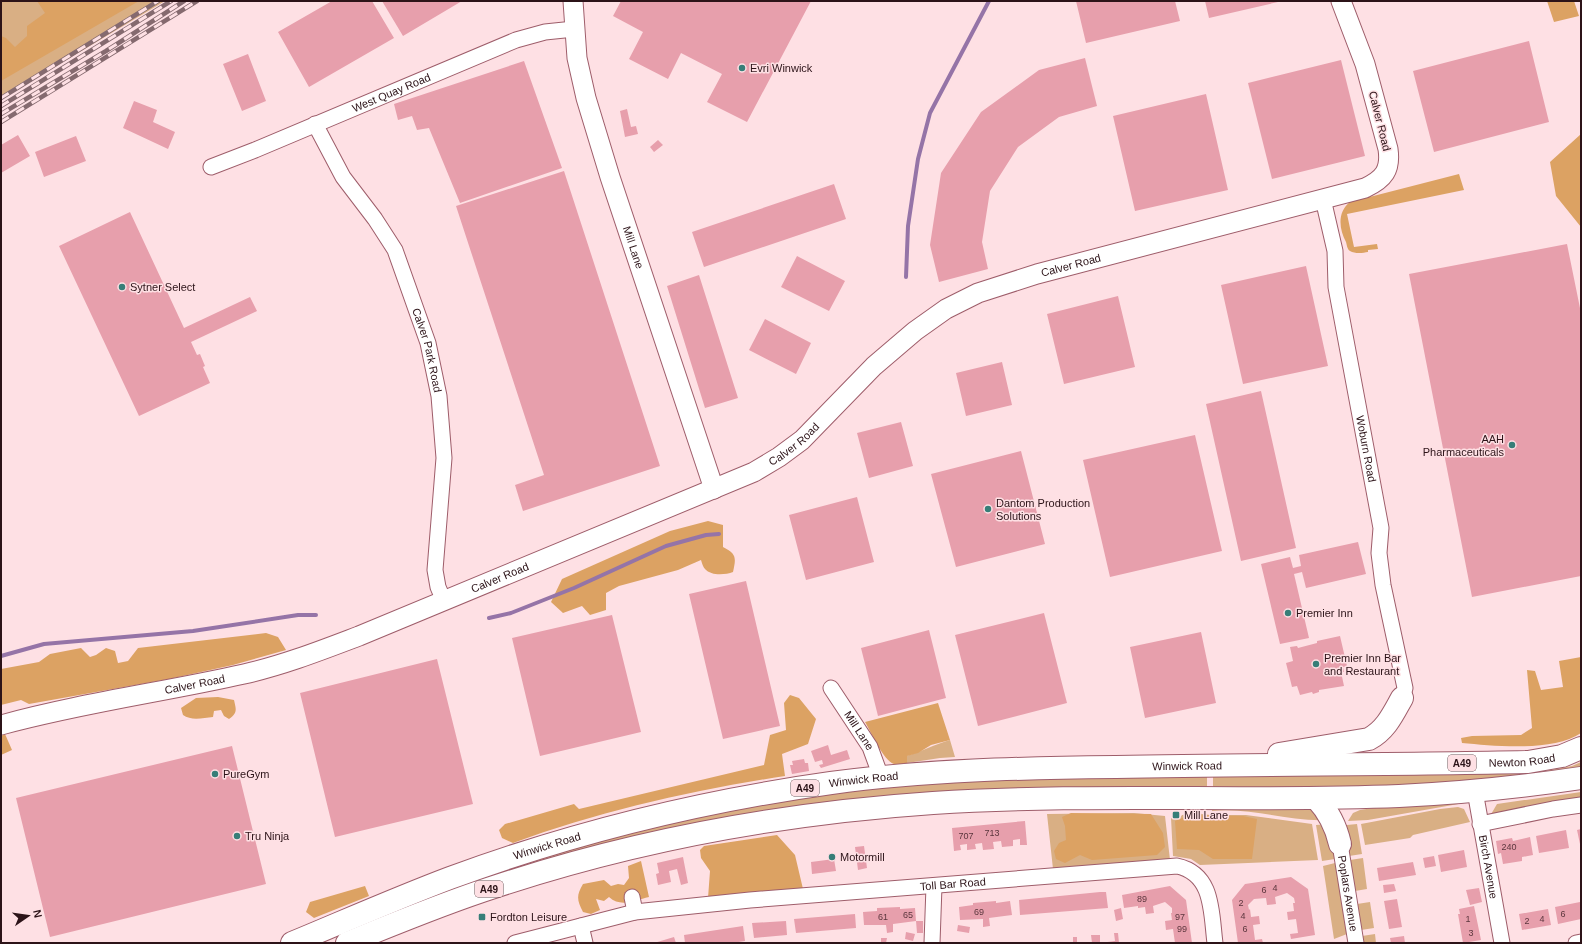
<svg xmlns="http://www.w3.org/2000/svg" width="1582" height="944" viewBox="0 0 1582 944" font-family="Arial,sans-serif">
  <rect width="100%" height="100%" fill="#fee0e4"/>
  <path fill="#d9af84" d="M1,1h164l-164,98z
    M950,740l5,17 -15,1 -33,5 -1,-7c15,-4 29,-12 44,-16z
    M1581,762v7l-101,15 -267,6v-18l321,1 38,-7z
    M1207,772v19l-215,3 -500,82 -1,-4 193,-54 199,-33z
    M1581,792v9l-91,15 7,-12z
    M1461,801l3,2 -96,17 -20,1 5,-8 7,-3 19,-3z
    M1212,806l101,2 15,12c-39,2 -77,-13 -116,-9z
    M1458,807l6,2 6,13 -57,13 -3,3 -45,7 -4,-21 79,-15z
    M1134,813l31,3 5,44 -117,9 -6,-55z
    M1195,813l15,2h36l66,9 6,36 -118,5 -9,-6 -18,-3 -2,-38h9l2,-3z
    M1329,824l6,35 -13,2 -6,-36z
    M1357,824l5,30 -13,2 -4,-27 2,-4z
    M1363,858l4,31 -12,2 -5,-31z
    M1335,863l12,71 -13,5 -11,-73z
    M1370,902l4,26 -13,2 -4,-26z
    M1375,934l1,9h-13l-1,-7z"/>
  <path fill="#dca263" d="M37,1h102l-138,80v-45l5,2 9,9 12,-11v-10l18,-13z
    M1547,1h27l5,15 -25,6z
    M1581,134v93l-25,-31 -6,-34z
    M1459,174l5,16 -117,24 7,33 23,-3 1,5 -10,1v2c-5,1 -13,2 -18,-1 -3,-2 -3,-6 -4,-9 -7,-13 -9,-30 4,-40z
    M708,521l15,4v22c14,7 13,11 10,25 -8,3 -22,4 -28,-3 -2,-2 -3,-6 -4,-9l-23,10 -59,16 -13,7v17l-16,5 -8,-9 -19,7 -12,-11 11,-23 108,-48z
    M266,633l12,4 8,13 -53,15 -64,14 -140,25 -8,-4 -20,5v-36l38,-7 11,-8 31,-6 9,9 6,-2 10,-7 9,3 3,12 10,-2 10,-13z
    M1581,657v76c-28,19 -86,13 -119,10l-1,-5 11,-2 49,-1 11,-7 -5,-58 8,1 6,19 22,-3 -4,-26z
    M790,695l9,3 17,21 -8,25 -26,10 3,22c-92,14 -185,35 -272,67l-11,-5 -3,-8 6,-6 69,-20 5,5 185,-44 6,-30 16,-5 -2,-27z
    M218,697l16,3c2,9 4,13 -5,19l-5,-3 -3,-6 -7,1 -1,6c-10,1 -22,4 -30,-2l-2,-7 15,-10z
    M938,703l12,37 -19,5 -13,8 -11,3v7c-4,1 -8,2 -13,1 -11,-4 -23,-32 -29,-42z
    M5,734l7,16 -11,5v-19z
    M1071,813l80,1 12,19 2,14 -8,8 -65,5 -12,-5 -15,8 -9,-4 -2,-8 5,-8 7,-3 -1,-14 -3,-9z
    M1189,815l54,1 14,3 -5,40h-39l-14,-9 -22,-1 -2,-28z
    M777,835l18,20 8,34 -95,9 2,-27 -9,-13 -1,-8 4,-4z
    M641,861l8,36c-14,3 -28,11 -40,0l-5,4 -8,-2 4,11 -9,4 -8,-2c-6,-12 -7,-16 0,-28l21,-4 7,6 7,-2 6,1 5,-7 -1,-12z
    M365,886l4,10 -55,22 -8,-6 4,-10z"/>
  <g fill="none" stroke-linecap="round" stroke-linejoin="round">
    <path stroke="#9574a7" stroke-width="4" d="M906,277l2,-51 10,-67 12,-46 59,-112
      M489,618l22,-5 63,-25 92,-42 40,-11 13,-1
      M1,656l43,-12 149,-13 105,-16h18"/>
  </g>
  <path fill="#e79fac" d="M332,1h40l22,37 -85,49 -31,-55z
    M382,1h80l-59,35z
    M621,1h190l-64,121 -40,-20 15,-28 -41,-21 -13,26 -39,-20 14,-27 -30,-16z
    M1076,1h99l5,20 -94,22z
    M1205,1h73v1l-69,16z
    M1529,41l20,81 -115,30 -21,-81z
    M248,54l18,47 -24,10 -19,-47z
    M1085,58l12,48 -38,11 -41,30 -28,44 -8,51 6,27 -49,13 -9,-37 11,-72 40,-61 58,-42z
    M1341,60l24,96 -93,23 -24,-96z
    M524,61l38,107 -102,35 -31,-75 -12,2 -5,-14 -14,4 -4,-16z
    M1206,94l22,96 -93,21 -22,-95z
    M134,101l23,9 -4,12 22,10 -7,17 -45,-21z
    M627,109l4,18 5,-1 2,8 -13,3 -5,-26z
    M18,135l12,21 -29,17v-28z
    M76,136l10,25 -42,16 -9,-25z
    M658,140l5,5 -9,7 -4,-5z
    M564,171l96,295 -137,45 -8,-26 29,-10 -88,-269z
    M834,184l12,35 -142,48 -12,-35z
    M130,212l54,116 66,-31 7,14 -66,31 6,13 3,-1 5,12 -2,1 7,16 -71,33 -80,-170z
    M1567,244l14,69v263l-109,21 -63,-323z
    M797,256l48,25 -16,30 -48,-24z
    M1306,266l22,100 -85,18 -22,-99z
    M699,275l39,123 -33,10 -38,-122z
    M1118,296l17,71 -71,17 -17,-70z
    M765,319l46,24 -15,31 -47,-24z
    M1002,362l10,43 -46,11 -10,-43z
    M1261,391l35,157 -55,13 -35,-157z
    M901,422l12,44 -44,12 -12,-45z
    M1195,435l27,116 -112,26 -27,-117z
    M1021,451l24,93 -89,23 -25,-93z
    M857,497l17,65 -68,18 -17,-65z
    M1358,542l8,32 -60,14 -4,-16 -8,2 15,64 -29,6 -19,-80 29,-7 3,11 8,-2 -2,-11z
    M746,581l34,145 -57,13 -34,-145z
    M1044,613l23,90 -89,23 -23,-91z
    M612,615l29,117 -101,24 -28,-118z
    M929,630l17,68 -68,18 -17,-68z
    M1201,632l15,71 -71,15 -15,-71z
    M1340,636l7,30 -4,1 1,5h-3l3,14 -25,4v2l-6,2 -1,-2 -12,3 -3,-9 -5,1 -6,-24 7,-2 -3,-14 7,-1 1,2 19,-5v-2z
    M437,659l36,145 -138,33 -35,-144z
    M828,745l3,10 16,-5 3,9 -29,9 -2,-3 4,-1 -1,-4 -7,2 -4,-11z
    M232,746l34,138 -216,53 -34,-139z
    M804,759l1,4h3l1,8 -17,3 -2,-9h3l-1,-4z
    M1025,821l2,24h-7v-6l-7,1v6l-11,1 -1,-6 -8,1 1,7 -11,1 -1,-7 -7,1 1,5 -9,1v-6l-7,1 1,5 -7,1 -2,-23z
    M1581,829v15h-1l-3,-14z
    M1566,830l3,18 -30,5 -3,-17z
    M1530,837l3,18 -11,2v4l-19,3 -2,-11 -3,1 -2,-13 16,-3 1,3z
    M864,846l3,22 -9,2 -3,-23z
    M1464,850l3,17 -26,5 -3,-17z
    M1434,856l2,10 -11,2 -2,-10z
    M683,857l5,26 -7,2 -4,-16 -8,2 2,11 -13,3 -2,-11 3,-1 -2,-10z
    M834,859l2,12 -24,3 -1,-12z
    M1413,862l3,13 -37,6 -2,-13z
    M1291,877l17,12 7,46 -24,4 -1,-5 8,-1 -2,-14 -8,1 -1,-8 7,-1 -1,-8h2l-1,-5 -7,-5 -12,4 1,7 -9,1 -1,-7 -12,1 -6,6 1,5 1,-1 1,8 8,-1 1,8 -7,1 2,15 7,-1 1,4h-25l-6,-43 13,-16z
    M1394,884l2,7 -12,2 -1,-8z
    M1170,886l16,14 6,43h-17l-2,-14 -7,1 -1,-9 7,-1 -1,-7h1v-5l-7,-6 -12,4 1,7 -8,1 -1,-7 -7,1v-2l-14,2 -2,-13z
    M1479,888l3,14 -12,3 -4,-15z
    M1100,892h6l2,16 -88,7 -1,-15z
    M1397,899l5,28 -13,2 -5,-28z
    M996,901v2l14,-2 2,14 -23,3 1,8 -7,1v-8l-23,1 -1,-13 14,-2v-2z
    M1580,902l1,17 -23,5 -3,-17z
    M1474,906l7,34 -18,3 -5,-29h2l-1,-5z
    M900,907v2l15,-1 1,13 -23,3v8l-6,1 -1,-8h-22l-1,-13 14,-1v-3z
    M1121,908l2,11 -7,2 -2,-11z
    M1548,909l3,16 -29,5 -3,-16z
    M855,914l1,14 -60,5 -2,-14z
    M786,921l1,14 -33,3 -2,-15z
    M916,921h7v12h-6z
    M958,925l12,2 -1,6 -12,-2z
    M743,926l2,15 -13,2h-47l-1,-8z
    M906,932l9,2 -2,7 -8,-2z
    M1114,933h4l1,10h-19l15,-2z
    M1091,935h9v8h-8z
    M1404,936l1,7h-14l-1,-5z
    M674,937l2,6h-22z
    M1073,937h4v6h-4z
    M881,938h6l-1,5h-5z"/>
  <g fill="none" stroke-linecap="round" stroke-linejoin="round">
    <g stroke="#9e5d6a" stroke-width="17">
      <g id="minor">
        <path id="s1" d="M315,124l28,53 32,42 20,31 33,93 11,53 5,62 -9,112 3,17 6,14"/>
        <path id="s2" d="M211,167l44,-17 261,-110 29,-8 29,-3"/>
        <path id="s3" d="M1323,199l12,52 1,36 45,241 -2,25 4,32 22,103 -3,10"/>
        <path id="s4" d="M831,688l39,59 11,30"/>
        <path id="s5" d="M1475,791l27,152"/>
        <path d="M1480,824l73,-15 28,-4"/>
        <path id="s6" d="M1340,844l16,99"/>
        <path d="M632,897l3,15"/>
        <path d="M581,926l4,17"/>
        <path id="s7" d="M515,943l120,-31 115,-12 427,-34c37,8 34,47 38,77"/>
        <path d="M932,943l2,-57"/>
        <path d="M1576,943l5,-1"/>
      </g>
    </g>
    <g stroke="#9e5d6a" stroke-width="21">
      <g id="tertiary">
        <path id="s8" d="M573,1l4,57 9,40 24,79 104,312"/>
        <path id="s9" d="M1,725c80,-22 163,-33 243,-51 40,-9 78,-24 115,-38l395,-164 25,-15 23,-17 72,-74 41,-35 31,-22 32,-16 59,-19 328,-86c19,-9 26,-18 23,-39l-23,-85 -24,-63"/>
      </g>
    </g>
    <g stroke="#9e5d6a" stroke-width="24">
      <g id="trunk">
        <path d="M1279,754l90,-15c17,-9 24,-25 33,-41"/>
        <path d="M1316,798c13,14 20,28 24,46"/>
        <path id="s10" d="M292,943c53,-22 105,-45 158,-65 122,-45 253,-77 381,-95 95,-13 190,-15 285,-16 137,-3 275,-2 412,-5l34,-6 19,-8"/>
        <path d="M347,943c49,-20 97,-40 147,-56 142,-47 291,-74 439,-84 155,-10 311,-1 466,-7 61,-3 122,-9 182,-18"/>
      </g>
    </g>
    <use href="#minor" stroke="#fff" stroke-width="15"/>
    <use href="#tertiary" stroke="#fff" stroke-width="19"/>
    <use href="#trunk" stroke="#fff" stroke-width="22"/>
    <g stroke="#856a6f" stroke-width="4.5">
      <path id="rail" d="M1,98l157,-97
        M1,106l170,-105
        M1,114l105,-63 78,-50
        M1,122l196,-121"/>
    </g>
    <use href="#rail" stroke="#fee0e4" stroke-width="3" stroke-dasharray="9" stroke-linecap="butt"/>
  </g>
  <g fill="#377e78" stroke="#fee0e4" stroke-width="1.5">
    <circle cx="742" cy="68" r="4"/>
    <circle cx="122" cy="287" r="4"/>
    <circle cx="1512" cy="445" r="4"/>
    <circle cx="988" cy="509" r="4"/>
    <circle cx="1288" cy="613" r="4"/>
    <circle cx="1316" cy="664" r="4"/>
    <circle cx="215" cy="774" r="4"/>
    <rect x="1172" y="811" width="8" height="8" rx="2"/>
    <circle cx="237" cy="836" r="4"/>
    <circle cx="832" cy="857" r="4"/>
    <rect x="478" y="913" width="8" height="8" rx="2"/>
  </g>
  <g text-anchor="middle" stroke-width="3" stroke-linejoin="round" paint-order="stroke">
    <g font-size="9" fill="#5b363d">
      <text x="992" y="836">713</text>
      <text x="966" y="839">707</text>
      <text x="1509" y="850">240</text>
      <text x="1275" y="891">4</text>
      <text x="1264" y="893">6</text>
      <text x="1142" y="902">89</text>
      <text x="1241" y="906">2</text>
      <text x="979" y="915">69</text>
      <text x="1563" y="917">6</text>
      <text x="908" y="918">65</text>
      <text x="1243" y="919">4</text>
      <text x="883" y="920">61</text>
      <text x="1180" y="920">97</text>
      <text x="1468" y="922">1</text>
      <text x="1542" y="922">4</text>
      <text x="1527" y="924">2</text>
      <text x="1182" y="932">99</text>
      <text x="1245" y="932">6</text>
      <text x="1471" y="936">3</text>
    </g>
    <g fill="#fee0e4" stroke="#6b5055" stroke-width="1">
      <rect x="1448" y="755" width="28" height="16" rx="3"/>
      <rect x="791" y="780" width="28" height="16" rx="3"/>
      <rect x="475" y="881" width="28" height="16" rx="3"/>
    </g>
    <g font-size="10" font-weight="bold" fill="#2c1318">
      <text x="1462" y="767">A49</text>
      <text x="805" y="792">A49</text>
      <text x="489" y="893">A49</text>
    </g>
    <g font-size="11" fill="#2c1318" stroke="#fee0e4" text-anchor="start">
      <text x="750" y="72">Evri Winwick</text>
      <text x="130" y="291">Sytner Select</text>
      <text x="1504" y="443" text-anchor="end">AAH<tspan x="1504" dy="13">Pharmaceuticals</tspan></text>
      <text x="996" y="507">Dantom Production<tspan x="996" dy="13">Solutions</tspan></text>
      <text x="1296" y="617">Premier Inn</text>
      <text x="1324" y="662">Premier Inn Bar<tspan x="1324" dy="13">and Restaurant</tspan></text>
      <text x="223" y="778">PureGym</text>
      <text x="1184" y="819">Mill Lane</text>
      <text x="245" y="840">Tru Ninja</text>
      <text x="840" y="861">Motormill</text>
      <text x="490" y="921">Fordton Leisure</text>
    </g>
    <g font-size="11" fill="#2c1318" stroke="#fee0e4">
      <text dy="4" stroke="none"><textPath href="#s2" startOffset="195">West Quay Road</textPath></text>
      <text transform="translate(1380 121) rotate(76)" y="4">Calver Road</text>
      <text dy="4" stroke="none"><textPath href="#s8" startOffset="255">Mill Lane</textPath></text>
      <text dy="4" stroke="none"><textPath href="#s9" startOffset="1183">Calver Road</textPath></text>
      <text dy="4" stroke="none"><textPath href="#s1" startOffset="255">Calver Park Road</textPath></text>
      <text dy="4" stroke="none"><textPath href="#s9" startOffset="846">Calver Road</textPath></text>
      <text dy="4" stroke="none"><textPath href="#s3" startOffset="254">Woburn Road</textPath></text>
      <text dy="4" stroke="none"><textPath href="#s9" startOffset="522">Calver Road</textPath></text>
      <text dy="4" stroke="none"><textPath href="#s9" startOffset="198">Calver Road</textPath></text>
      <text dy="4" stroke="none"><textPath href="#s4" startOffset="51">Mill Lane</textPath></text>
      <text dy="4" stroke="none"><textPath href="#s10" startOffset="1256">Newton Road</textPath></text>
      <text dy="4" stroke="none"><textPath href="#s10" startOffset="921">Winwick Road</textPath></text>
      <text dy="4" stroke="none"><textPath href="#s10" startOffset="597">Winwick Road</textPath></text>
      <text dy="4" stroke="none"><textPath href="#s10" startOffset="273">Winwick Road</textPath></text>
      <text dy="4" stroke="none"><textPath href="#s5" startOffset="77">Birch Avenue</textPath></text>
      <text dy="4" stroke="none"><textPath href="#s7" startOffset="443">Toll Bar Road</textPath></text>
      <text dy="4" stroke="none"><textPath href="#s6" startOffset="50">Poplars Avenue</textPath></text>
    </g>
  </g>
  <rect width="1582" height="944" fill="none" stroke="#2c1318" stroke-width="4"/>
  <g transform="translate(28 916) rotate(77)" stroke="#fee0e4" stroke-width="3" paint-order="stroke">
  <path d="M0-3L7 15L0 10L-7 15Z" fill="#2c1318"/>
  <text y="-6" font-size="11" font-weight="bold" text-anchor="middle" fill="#2c1318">N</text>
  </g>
</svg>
